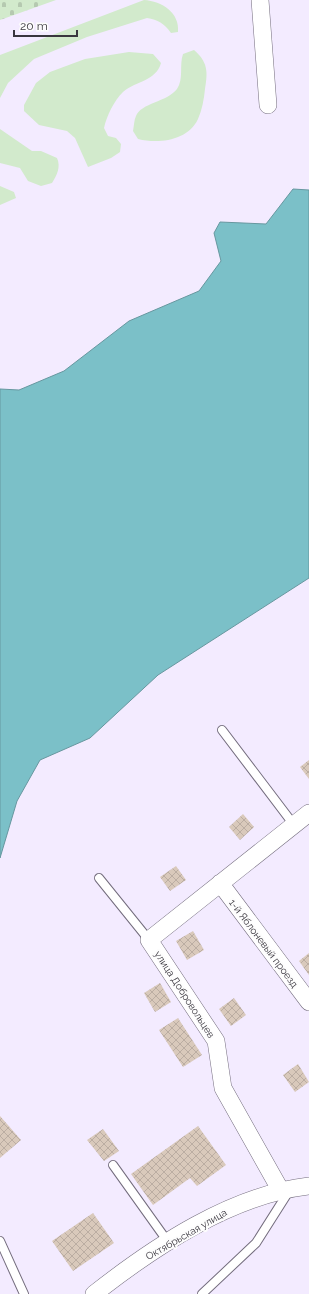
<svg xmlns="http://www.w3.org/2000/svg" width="309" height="1294" viewBox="0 0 309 1294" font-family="Raleway,sans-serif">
  <defs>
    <pattern id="cemetery-stones" width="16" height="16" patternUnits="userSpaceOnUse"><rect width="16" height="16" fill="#d2eacc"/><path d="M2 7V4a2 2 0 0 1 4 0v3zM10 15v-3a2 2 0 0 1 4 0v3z" fill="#b5c9b0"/></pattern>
    <pattern id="building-cross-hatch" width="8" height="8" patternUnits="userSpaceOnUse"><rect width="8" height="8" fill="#d9c9bb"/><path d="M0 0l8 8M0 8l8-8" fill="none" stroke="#bbada2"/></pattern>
  </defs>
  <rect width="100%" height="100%" fill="#f3ebff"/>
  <path fill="#d2eacc" d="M144,0c18,1 36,13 34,32l-7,1c-7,-10 -13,-13 -24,-15l-60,19 -53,22 -26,24 -8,15v-43z
    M194,50c14,12 14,22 11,39 -1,10 -3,21 -7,30 -10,22 -40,25 -60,20l-5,-8c1,-5 1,-11 3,-15 5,-13 31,-14 41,-27 7,-10 2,-24 6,-35z
    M129,52l24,2 8,9c-5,18 -25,18 -38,29 -9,9 -16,23 -19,36l4,8 8,2 5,6 -1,8 -9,6 -23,9 -13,-29 -8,-7 -28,-6 -15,-14v-6l12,-22 14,-11 35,-13z
    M0,129l32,22h9l16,7c4,9 0,17 -5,25l-11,3 -13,-5 -8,-13 -20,-5z
    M0,186l14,6 2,6 -16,7z"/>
  <path fill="url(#cemetery-stones)" d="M0,0h56l-56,20z"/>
  <path fill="#7bc0c8" stroke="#67979f" d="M293,189l16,1v388l-151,97 -68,63 -50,22 -23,41 -17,57v-469l19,1 45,-19 65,-50 70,-30 22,-30 -7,-28 6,-11 46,2z"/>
  <path fill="url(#building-cross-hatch)" d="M309,760v19l-9,-12z
    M243,814l11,13 -14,13 -11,-13z
    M176,866l10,14 -16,11 -10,-14z
    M193,931l11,19 -17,10 -11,-19z
    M309,953v22l-10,-14z
    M160,983l11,19 -16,10 -11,-19z
    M234,998l12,17 -15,11 -12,-17z
    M178,1018l24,37 -19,12 -24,-37z
    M298,1064l11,18 -14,10 -12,-17z
    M0,1116l21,24 -21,18z
    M198,1126l28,39 -29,21 -7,-8 -37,27 -22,-31z
    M103,1129l16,22 -15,10 -17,-21z
    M93,1213l21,30 -41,28 -21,-30z"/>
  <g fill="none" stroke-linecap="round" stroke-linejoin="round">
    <g stroke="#736c7d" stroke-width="10">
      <path id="service" d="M222,730l72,95
        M99,878l50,62
        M113,1165l55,77
        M0,1241l24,53
        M202,1294l54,-51 33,-52"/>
    </g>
    <g stroke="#736c7d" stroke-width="18">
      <path id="minor" d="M260,0l8,105
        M220,883l89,119
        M281,1191l-58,-103 -7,-47 -67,-101 160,-127
        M94,1294c60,-47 137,-99 215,-108"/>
    </g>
    <use href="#service" stroke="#fff" stroke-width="8"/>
    <use href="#minor" stroke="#fff" stroke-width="17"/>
  </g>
  <g text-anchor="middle" stroke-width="4" stroke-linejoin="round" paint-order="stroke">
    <g font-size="10" fill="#39363e" stroke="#fdfdfd">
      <text transform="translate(264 943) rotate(53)" y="4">1-й Яблоневый проезд</text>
      <text transform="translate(185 994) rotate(57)" y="4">улица Добровольцев</text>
      <text transform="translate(186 1234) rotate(-30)" y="4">Октябрьская улица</text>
    </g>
  </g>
  <path d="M14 30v6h63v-6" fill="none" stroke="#39363e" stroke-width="2"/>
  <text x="20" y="30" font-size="12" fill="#39363e" stroke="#fdfdfd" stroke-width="3" paint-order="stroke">20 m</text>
</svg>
